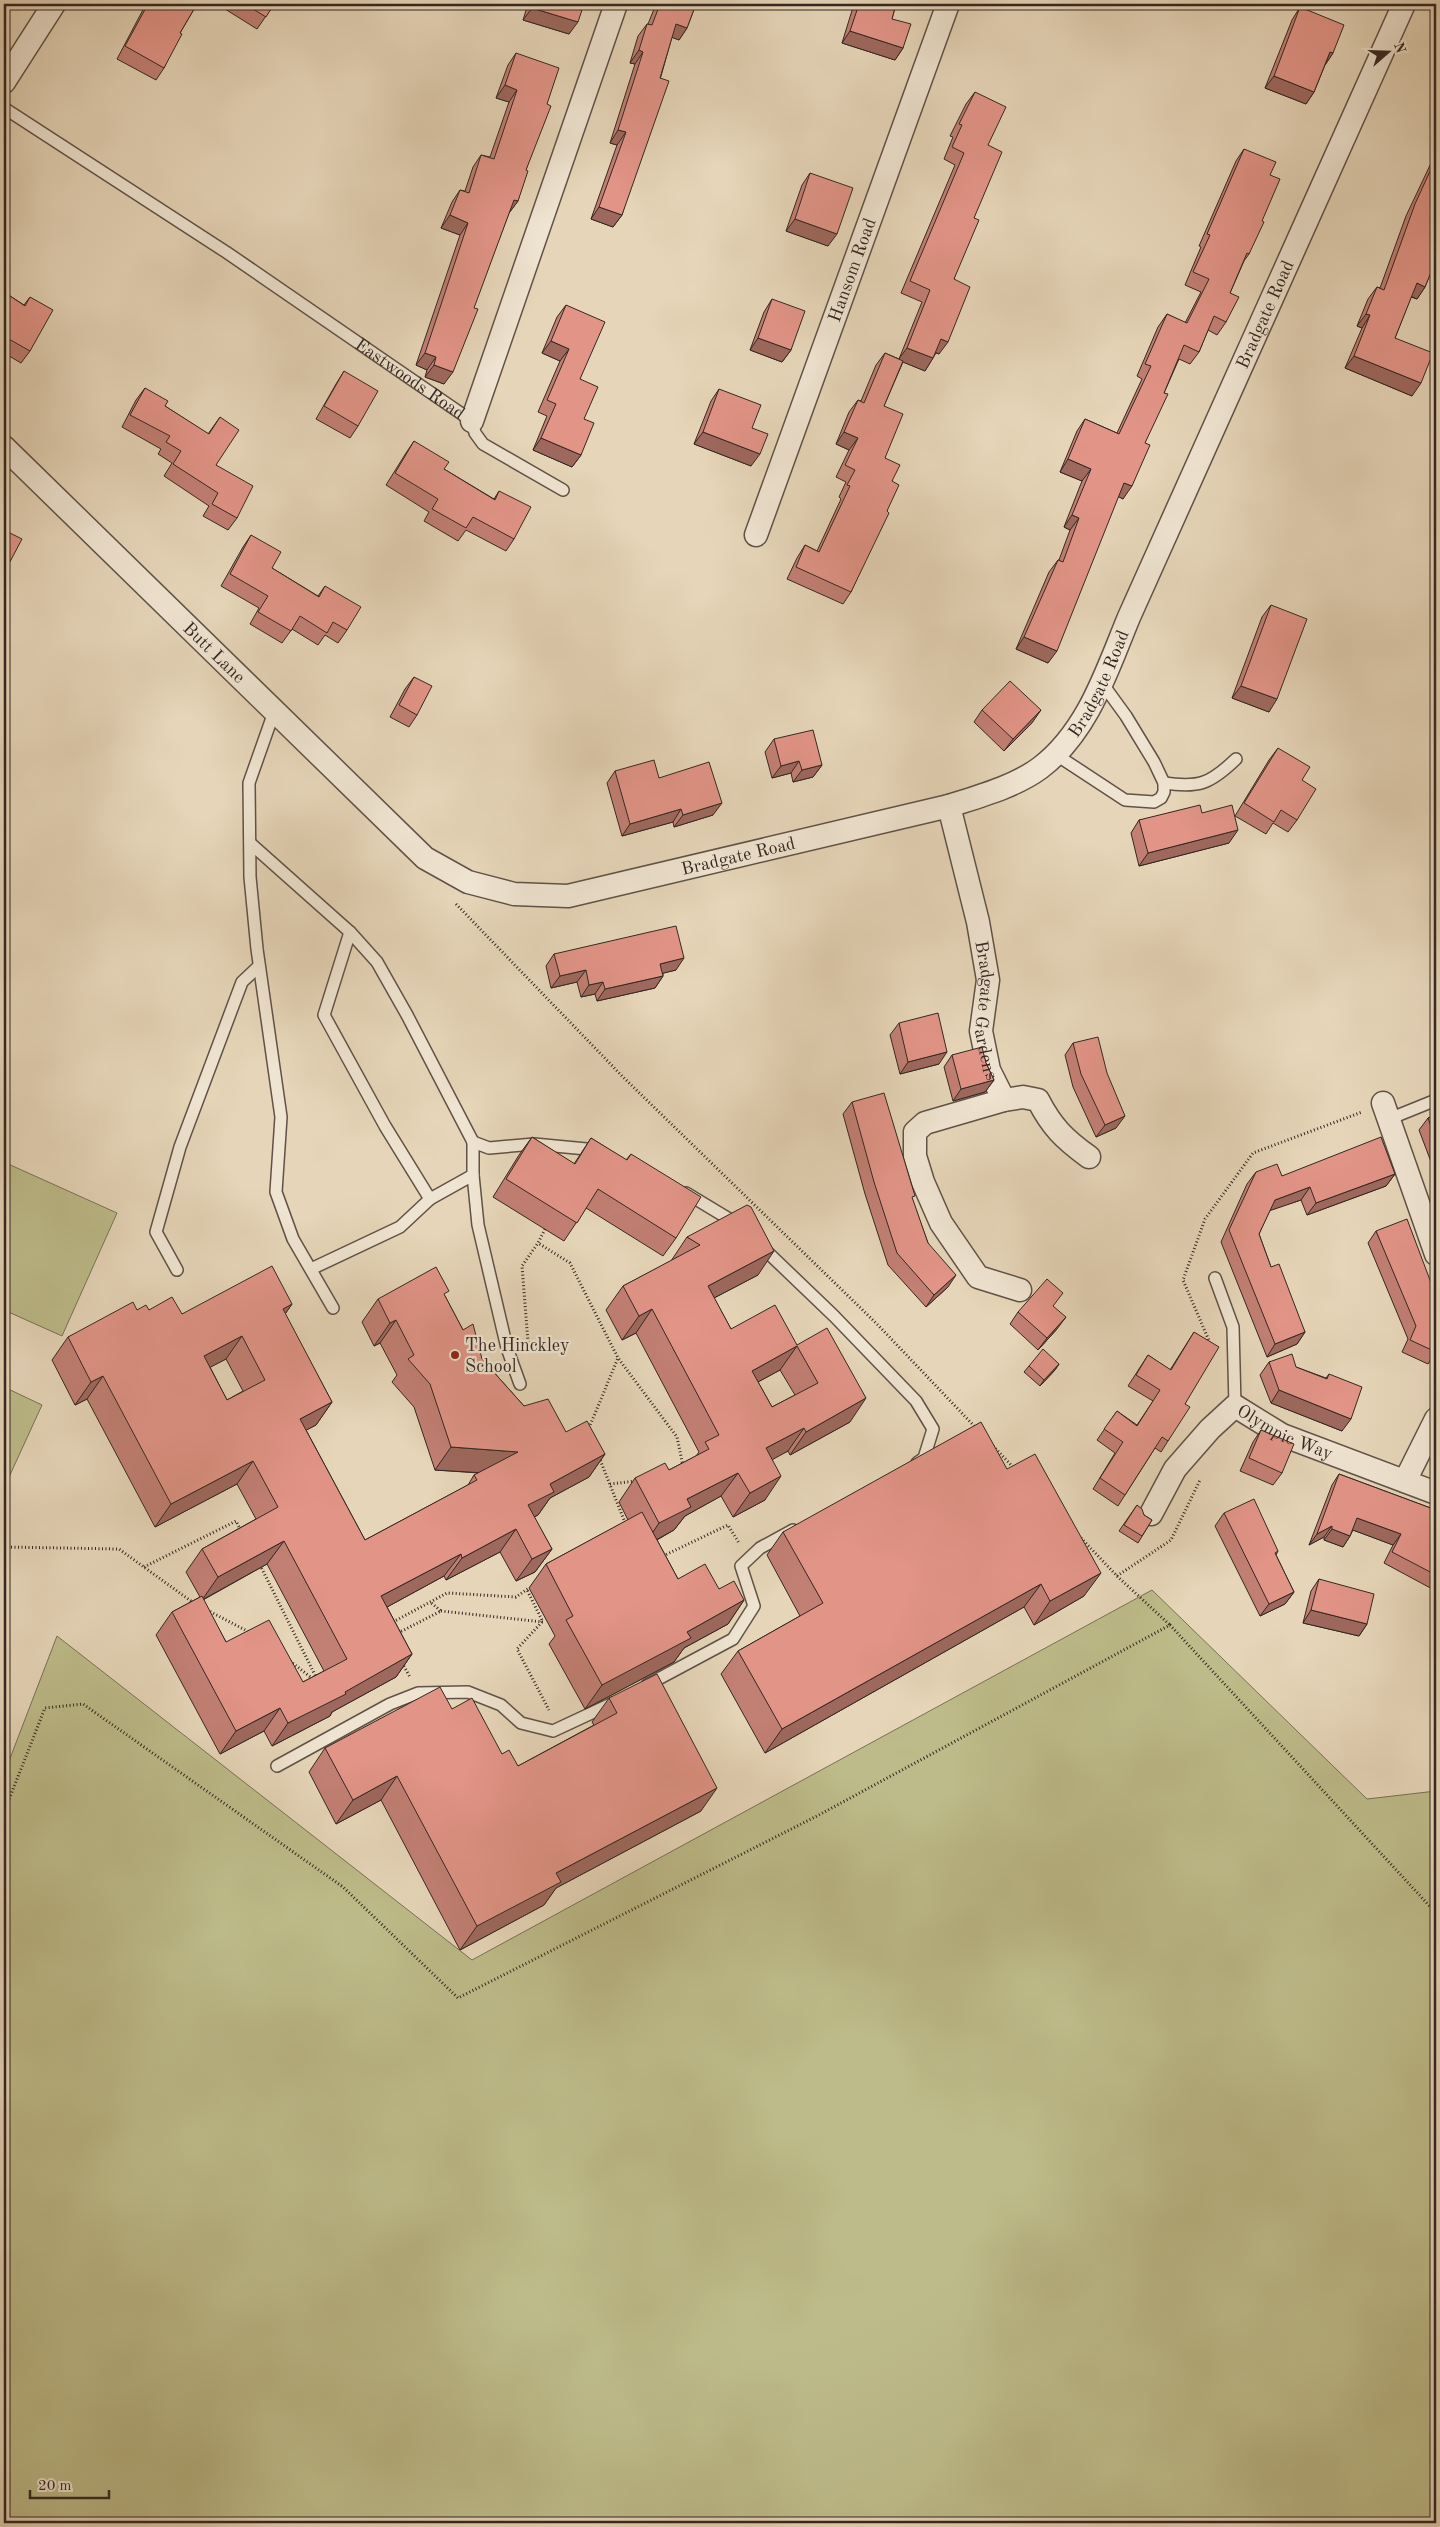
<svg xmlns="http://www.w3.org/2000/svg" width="1440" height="2527" viewBox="0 0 1440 2527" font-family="'Old Standard TT',serif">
  <rect width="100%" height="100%" fill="#e6d5b8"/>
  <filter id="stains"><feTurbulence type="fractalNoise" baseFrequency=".004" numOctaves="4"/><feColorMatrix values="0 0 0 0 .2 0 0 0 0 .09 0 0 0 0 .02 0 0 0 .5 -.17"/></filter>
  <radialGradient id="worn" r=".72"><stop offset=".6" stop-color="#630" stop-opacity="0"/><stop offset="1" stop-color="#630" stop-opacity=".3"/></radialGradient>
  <path fill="#bdbb89" stroke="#787156" d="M6,1163l111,50 -55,123 -58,-26v-141z
    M4,1387l38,18 -38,83z
    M1152,1590l215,209 69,-8v732h-1432v-749l53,-138 415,324z"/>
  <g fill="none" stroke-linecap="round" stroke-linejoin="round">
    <g stroke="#605248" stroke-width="14">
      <g id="service">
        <path id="s1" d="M4,108l222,144 246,169 3,12 8,11 80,46"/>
        <path d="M274,712l-25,71 1,94 7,72 24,168 -5,75 17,47 40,69"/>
        <path d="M1055,754l70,46 29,2 7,-4 3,-6v-9l-10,-21 -28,-46 -24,-33"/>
        <path d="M1164,783c35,5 46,1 72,-24"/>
        <path d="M250,843l100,89 27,30 30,53 66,127v33l5,50 29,123 13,36"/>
        <path d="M350,932l-26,83 61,111 45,73"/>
        <path d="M1389,1119l47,-19"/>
        <path d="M473,1142l16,6 45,-4 63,6"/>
        <path d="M686,1193l53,32"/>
        <path d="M761,1246l73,70 82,85 17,28 -9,29 -7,5"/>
        <path d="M311,1269l89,-42 30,-28 43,-24"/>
        <path d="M177,1270l-21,-38 24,-85 62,-165 17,-16"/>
        <path d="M1215,1278l18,49 2,79"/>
        <path d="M647,1685l86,-46 21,-33 -13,-40 19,-18 33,-18"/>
        <path d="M277,1766l113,-62 28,-11 50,-1 33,13 20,18 32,8 60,-28"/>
      </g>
    </g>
    <g stroke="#605248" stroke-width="25">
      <g id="minor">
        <path d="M4,82l50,-78"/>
        <path d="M472,421l144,-417"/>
        <path id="s2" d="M4,447l421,411 43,24 46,12 54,2 381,-90c31,-10 65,-19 91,-38 48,-36 67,-98 89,-151l275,-613"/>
        <path id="s3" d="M756,535l192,-531"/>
        <path id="s4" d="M949,806l29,116 10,58 -7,51 8,39 15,30 19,-3 15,3c14,27 26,39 51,57"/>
        <path d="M1004,1100l-79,23 -10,9v24l8,26 18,41 37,54 42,13"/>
        <path d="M1383,1103l53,151"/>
        <path d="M1405,1481l31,-62"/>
        <path id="s5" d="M1151,1514l24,-45 35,-40 25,-23 47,29 154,58"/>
      </g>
    </g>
    <path stroke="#342722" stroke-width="3" stroke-dasharray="1 2.5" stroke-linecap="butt" d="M456,904l167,173 254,247 100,105
      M545,1229l-7,14 32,20 48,95
      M528,1342l-6,-76 16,-23
      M1210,1343l-27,-63 22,-61 48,-66 109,-41
      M589,1428l29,-70 59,79 6,29
      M993,1446l21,22
      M599,1457l27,68
      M610,1484l26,-3
      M1081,1538l36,38 53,49
      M4,1547l115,2 76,55
      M663,1556l65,-31 11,18
      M260,1565l56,112
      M144,1567l92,-46 5,10
      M1117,1576l54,-36 29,-60
      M207,1610l44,23
      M441,1611l102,11 -16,-32
      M393,1622l54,-29 69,4 13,-9
      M542,1622l-25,27 32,61
      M398,1633l43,-22 -11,-9
      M290,1661l23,18
      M402,1663l8,14
      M4,1812l41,-104 38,-4 260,183 115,111 359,-182 353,-191 266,288"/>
    <use href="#service" stroke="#efe4d1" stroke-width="11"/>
    <use href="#minor" stroke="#efe4d1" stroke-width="22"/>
  </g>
  <path fill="#c27f74" stroke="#342722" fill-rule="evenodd" d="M146,4h51l-17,29 -16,35 -8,12 -39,-21z
    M217,4h60l-2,3 -2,-1 -16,23z
    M528,4h56l-15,30 -46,-14z
    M656,4h40l-9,24 -8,12 -7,-3 -50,178 -9,12 -22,-8 26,-74 -7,-2 25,-79 -5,-1 8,-27 9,-12h1z
    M854,4h42l-4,15 11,29 -8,12 -53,-17z
    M1300,7l33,46 -8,12 -11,27 -8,12 -41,-16 27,-68z
    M516,53l31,51 -21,66 -8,31 -9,12 -65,171 -19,-7 2,-7 -11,-5 44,-130 -19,-7 11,-26 8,-12 5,1 8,-24 8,-12 9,2 19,-55 -13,-4 12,-33z
    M975,92l13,53 -14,73 -20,61 -15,75 -3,-1 -11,18 -22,-9 -19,44 1,52 7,23 -5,30 -36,81 -8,12 -56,-25 10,-21 8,-13 12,6 24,-52 -2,-2 7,-15 -10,-5 13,-27 -13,-6 13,-32 9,-12 3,1 15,-36 9,-12 14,6 23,-57 -21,-9 54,-128 -11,-6 9,-22 -3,-1 16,-32z
    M1244,149l26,26 -21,79 -5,7 -14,32 -4,29 -9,13 -9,-5 -9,22 -9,12 -11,-5 -15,34 -41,106 -5,-3 -70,167 -32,-14 33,-77 9,-12h1l11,-30 -6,-3 18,-46 -22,-9 17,-41 8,-12 32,14 25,-54 -5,-3 21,-49 9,-13 18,9 16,-31 -16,-7 16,-38 -2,-1 37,-85z
    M1436,155v105l-11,27 -8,12 -6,-2 -16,41 17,58 -67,-28 17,-40 -5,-2 11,-27 9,-12 3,1 26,-72 26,-55z
    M810,173l18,73 -42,-15 16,-46z
    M4,292l20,13 6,-8v54l-9,12 -17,-10z
    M772,299l19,51 -9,12 -32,-12 14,-38z
    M566,305l14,74 4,40 -3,36 -9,12 -39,-17 14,-34 -9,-4 22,-51 -18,-8 15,-36z
    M344,371l14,55 -8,12 -34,-19 20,-35z
    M145,388l20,18 43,28 12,-17 -4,48 21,53 -9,12 -25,-14 6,-10 -45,-30 8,-13 -14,-9 3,-5 -39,-22 14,-27z
    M719,389l33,39 -1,38 -57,-22 17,-43z
    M414,441l30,28 50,30 5,-8 15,48 -8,12 -40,-21 -8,11 -34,-20 5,-9 -43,-27 20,-32z
    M251,535l21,33 46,28 7,-10 22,44 -9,13 -13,-8 -7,10 -26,-16 -10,14 -32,-19 9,-16 -38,-22 22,-39z
    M1271,605l-2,107 -37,-14 30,-81z
    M414,677l3,38 -8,12 -19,-10 15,-28z
    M982,710l50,13 -28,28 -30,-29z
    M774,739l48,26 -9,12 -20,5 -2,-9 -19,5 -7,-26z
    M1278,748l24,32 -5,40 -9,12 -15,-9 -7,11 -31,-18 34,-56z
    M615,771l44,7 54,37 -39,12 -1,-5 -51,14 -15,-53z
    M1202,813l27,30 -90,23 -8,-33 8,-13z
    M554,954l122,16 -13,3v3l-8,12 -58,13 -2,-7 -14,3 -4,-15 -26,6 -5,-22z
    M899,1023l40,41 -39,10 -10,-39z
    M1073,1043l43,85 -20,9 -23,-50 -8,-32z
    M952,1055l34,8 8,17 -9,12 -32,9 -9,-34z
    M852,1102l60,97 16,44 20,44 -22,20 -38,-42 -23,-71 -22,-80z
    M1436,1115v60l-17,-45 9,-12z
    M532,1137l42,27 17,-26 35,22 5,-6 45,84 -13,18 -77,-48 -22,33 -71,-44 26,-42z
    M1256,1172l26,4 113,-2 -9,12 -79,29 -6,-15 -31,10 -11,24 12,33 34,65 -8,12 -30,13 -46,-115 26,-58z
    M1376,1231l60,121 -8,12 -26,-12 6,-13 -40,-96z
    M687,1237l71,38 -44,23 17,31 66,16 53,77 -60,33 -2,-4 -16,8 -7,41 -32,17 -12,-21 -36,20 -11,14 -17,10 21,39 41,10 25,11 -16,24 -44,24 -10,14 -89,47 -36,-65 6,-8 -26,-48 17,-24 82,-44 -9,-18 16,-24 34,-8 27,-14 3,-4 -63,-119 -14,7 -16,-30 17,-24 48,-25zM780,1370l15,25 -23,12 -14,-25z
    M445,1296l18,34 19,29 42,47 42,26 39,22 -16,23 -39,21 -12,17 -4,2 18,32 -17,23 -19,9 -16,-29 -54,28 -2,-4 -57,31 25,47 -16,23 -64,35 -2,4 -58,30 -8,-15 -44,23 -64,-119 16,-23 28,-15 -14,-25 16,-23 54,-30 -19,-35 -82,43 -68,-128 -12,6 -23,-45 16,-23 69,-27h12l33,4 110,-10 -7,10 47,88 -16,23 -10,5 59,110 103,-55 6,-10 5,-2 -44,-3 -21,-63 -22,-25 5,-7 -17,-32 -6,3 -12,-24 16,-23zM226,1359l17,32 -16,9 -17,-33zM267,1564l57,107 -21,11 -77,-40 -23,-42z
    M1018,1312l39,17 -19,21 -28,-26z
    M1194,1332l-9,72 -17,37 -7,11 -6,-4 -37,58 -25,-17 22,-36 -18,-13 20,-29 20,14 16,-24 -25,-15 20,-31 22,15z
    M1269,1362l27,5 30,11 3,-4 13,57 -71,-28 -11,-28z
    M1059,1364l-4,6 -15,16 -16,-14 5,-6z
    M1261,1430l21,43 -9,12 -33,-14 13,-29z
    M1436,1462v8l-3,-2z
    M1007,1469l77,127 -50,29 -10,-18 -259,146 -44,-79 17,-23 62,-35 -33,-61 16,-23z
    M1339,1474l97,36v81l-52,-28 9,-18 -21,-8 -19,-7 -3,6 -7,11 -19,-7v-3l-15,8 23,-60z
    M1137,1505l7,10 8,5 -14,23 -19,-12z
    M1224,1513l54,38 -2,4 18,37 -9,12 -25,12 -45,-90z
    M1319,1579l48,45 -8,12 -56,-13 8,-32z
    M609,1698l92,113 -145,77 -12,17 -84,45 -79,-150 -45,24 -27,-52 16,-24 127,-39 50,45 16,12 76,-41 -2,-3z"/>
  <path fill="#9e685e" stroke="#342722" d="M532,8l46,14 -9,12 -46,-14z
    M676,24l11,4 -8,12 -11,-4z
    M850,31l53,17 -8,12 -53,-17z
    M639,50l4,2 -8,12 -5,-1z
    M1330,52l3,1 -8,12z
    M1274,76l40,16 -8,12 -41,-16z
    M505,85l12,5 -8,12 -13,-4z
    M618,130l8,2 -9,13 -7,-2z
    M514,200l4,1 -9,12 -4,-1z
    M599,207l23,8 -9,12 -22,-8z
    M450,215l18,8 -8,12 -19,-7z
    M795,219l42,15 -9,12 -42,-15z
    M1417,283l8,4 -8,12 -9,-4z
    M1366,314l4,1 -8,13 -5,-2z
    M758,338l33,12 -9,12 -32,-12z
    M941,339l7,3 -9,12 -6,-3z
    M551,341l18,8 -9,12 -18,-8z
    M907,348l26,10 -8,13 -27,-11z
    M425,353l11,4 -9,13 -11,-5z
    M1354,356l67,27 -9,13 -67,-28z
    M434,365l19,7 -9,12 -19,-7z
    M703,432l57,22 -9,12 -57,-22z
    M844,432l14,6 -9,12 -13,-6z
    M541,438l40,17 -9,12 -39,-17z
    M1068,459l23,10 -9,12 -22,-9z
    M1124,483l8,3 -9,13 -8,-4z
    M1072,515l7,3 -9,12 -6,-3z
    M1024,637l33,14 -9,12 -32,-14z
    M1241,686l36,13 -8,13 -37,-14z
    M1041,710l-9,13 -28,28 9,-12z
    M799,761l-8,12 -19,5 9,-12z
    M822,765l-9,12 -20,5 9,-12z
    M722,803l-9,12 -39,12 9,-12z
    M681,809l-8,13 -51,14 8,-12z
    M1238,830l-9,13 -90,23 9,-13z
    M684,958l-8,12 -24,6 8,-12z
    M586,970l-9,12 -26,6 9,-12z
    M663,976l-8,12 -58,13 8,-12z
    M603,982l-8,12 -14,3 8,-12z
    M947,1052l-8,12 -39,10 8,-12z
    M994,1080l-9,12 -32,9 8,-12z
    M1125,1116l-9,12 -20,9 9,-12z
    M1395,1174l-9,12 -79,29 9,-12z
    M1310,1187l-9,13 -35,12 9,-12z
    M774,1251l-16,24 -67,35 17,-24z
    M956,1275l-8,12 -22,20 8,-12z
    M292,1304l-16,23 7,-18z
    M652,1309l-16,24 -14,7 17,-24z
    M1066,1317l-9,12 -19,21 9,-12z
    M396,1320l-16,23 -6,3 16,-23z
    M1305,1332l-8,12 -30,13 8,-13z
    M242,1336l-16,23 -38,20 16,-23z
    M797,1346l-17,24 -44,24 16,-23z
    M1059,1364l-4,6 -15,16 4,-6z
    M103,1376l-16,23 -12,6 16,-23z
    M1279,1390l72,29 -9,12 -71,-28z
    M866,1398l-16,24 -60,33 16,-23z
    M332,1402l-16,23 -32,17 16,-23z
    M804,1428l-16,23 -38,21 16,-24z
    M451,1447l67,5 -16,22 -67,-4z
    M605,1454l-16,23 -39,21 -12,17 -26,13 16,-23 22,-21z
    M253,1461l-16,23 -82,43 16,-23z
    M738,1473l-17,23 -36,20 -11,14 -31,17 16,-24 28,-24z
    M781,1476l-16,24 -32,17 17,-24z
    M1357,1518l44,16 -8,11 -43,-16z
    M1332,1526l-8,11 -15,8 8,-11z
    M516,1529l-16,23 -54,28 16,-22z
    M1332,1529l18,7 -7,11 -19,-7z
    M284,1541l-17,23 -65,36 16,-23z
    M552,1549l-17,23 -19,9 16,-22z
    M461,1554l-17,22 -79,43 16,-23z
    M1101,1573l-17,23 -50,29 16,-24z
    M1041,1584l-17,23 -259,146 17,-24z
    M1294,1592l-9,12 -25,12 9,-12z
    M744,1600l-16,24 -44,24 -10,14 -89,47 17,-24 85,-53z
    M1311,1610l56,14 -8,12 -56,-13z
    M412,1654l-16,23 -64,35 -2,4 -58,30 16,-23z
    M280,1708l-16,23 -44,23 16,-23z
    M397,1776l-16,24 -45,24 17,-24z
    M717,1788l-16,23 -145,77 -12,17 -84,45 17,-24 79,-53z"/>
  <path fill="#e29487" stroke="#342722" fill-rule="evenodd" d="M148,4h49l-17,29 2,1 -18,34 -39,-22z
    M245,4h29l-8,13z
    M533,4h51l-6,18 -46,-14z
    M660,4h36l-9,24 -11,-4 -16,54 9,3 -47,134 -23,-8 27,-75 -8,-2 25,-78 -4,-2 8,-26 5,1z
    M859,4h37l-4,15 19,5 -8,24 -53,-17z
    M1300,7l44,18 -11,28 -3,-1 -16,40 -40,-16z
    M516,53l43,15 -12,36 4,2 -25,64 2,1 -10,30 -4,-1 -40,108 4,1 -25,63 -19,-7 2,-8 -11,-4 43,-130 -18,-8 10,-25 9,3 12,-38 13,4 23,-69 -12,-5z
    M975,92l31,15 -18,38 14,7 -28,66 5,2 -25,59 16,8 -22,55 -7,-3 -8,19 -26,-10 23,-58 -20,-9 54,-128 -12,-6 10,-22 -3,-1z
    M1244,149l32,13 -6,13 10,4 -18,42 2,1 -15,32 -2,-1 -17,40 9,4 -13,25 -12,-6 -15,36 -15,-7 -20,48 4,1 -23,49 5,2 -18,41 -8,-3 -67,168 -33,-14 34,-77 5,2 16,-44 -7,-3 19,-46 -23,-10 17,-40 34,15 32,-68 -6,-2 22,-50 20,9 22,-44 -16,-7 17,-37 -3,-1z
    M1436,158v102l-11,27 -8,-4 -22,55 38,15 -12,30 -67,-27 16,-41 -4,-1 11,-27 7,3 31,-86z
    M810,173l43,15 -16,46 -42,-15z
    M4,292l21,14 5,-9 23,13 -23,41 -23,-13 2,-3 -5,-4z
    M772,299l33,12 -14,39 -33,-12z
    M566,305l39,17 -25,57 18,8 -14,32 10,4 -13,32 -40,-17 15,-34 -9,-4 22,-51 -18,-8z
    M885,353l18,8 -19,45 19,8 -18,44 15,7 -8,16 7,4 -12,26 2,2 -38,79 -55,-25 9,-22 14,7 31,-66 -3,-1 8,-15 -10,-5 13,-27 -14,-6 14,-32 6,3z
    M344,371l34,20 -20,35 -34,-20z
    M145,388l23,13 -3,5 44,28 11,-17 19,13 -23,35 37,21 -16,32 -25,-14 6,-11 -45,-29 8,-13 -15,-9 4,-6 -40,-21z
    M719,389l42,16 -9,23 16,6 -8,20 -57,-22z
    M414,441l35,21 -5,7 51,31 4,-9 32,16 -17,32 -41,-22 -7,11 -34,-19 6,-10 -43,-26z
    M4,530l18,9 -18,34z
    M251,535l30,17 -9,16 47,29 6,-11 36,21 -14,23 -14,-8 -6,11 -27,-17 -9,15 -33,-19 10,-16 -38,-22z
    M1271,605l36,14 -30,80 -36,-13z
    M414,677l18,9 -15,29 -18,-10z
    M1010,681l31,29 -28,29 -31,-29z
    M813,730l9,35 -20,5 -3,-9 -18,5 -7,-27z
    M1278,748l32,19 -8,13 14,9 -19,31 -16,-10 -7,12 -30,-19z
    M654,760l5,18 50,-16 13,41 -39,12 -2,-6 -51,15 -15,-53z
    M1200,805l2,8 30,-8 6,25 -90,23 -9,-33z
    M676,926l8,32 -24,6 3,12 -58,13 -2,-7 -14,3 -3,-15 -26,6 -6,-22z
    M938,1013l9,39 -39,10 -9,-39z
    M1098,1037l9,36 18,43 -20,9 -24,-51 -8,-31z
    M982,1047l4,16 8,17 -33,9 -9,-34z
    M884,1093l31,103 -3,1 16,46 28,32 -22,20 -37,-42 -23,-71 -22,-80z
    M1436,1115v25l-8,-22z
    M532,1137l43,27 16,-26 36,22 4,-6 70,43 -25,41 -78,-49 -21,34 -71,-44z
    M1381,1137l14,37 -79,29 -6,-16 -35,13 -16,34 12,33 8,-3 26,68 -30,12 -46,-114 27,-58 21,-8 5,12z
    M747,1205l4,2 23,44 -66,35 23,43 44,-24 22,40 30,-17 39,70 -60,34 -2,-4 -38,20 15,28 -31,17 -12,-20 -51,26 4,8 -32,16 -24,-45 30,-15 4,7 40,-21 -4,-7 14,-7 -67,-126 -13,7 -16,-30 77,-41 -13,-8zM797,1346l21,37 -46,24 -20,-36z
    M1407,1219l29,77v56l-26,-12 6,-14 -40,-95z
    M272,1266l20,38 -9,5 49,93 -32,17 65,121 112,-60 -3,-5 44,-23 -67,-5 -21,-63 -22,-25 6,-4 -18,-35 -6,3 -12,-24 58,-32 13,24 -5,3 19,36 10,-6 9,35 42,47 24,-7 18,33 21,-11 18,33 -55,30 4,8 -26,13 24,44 -20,10 -16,-30 -54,29 -1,-4 -80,42 31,58 -67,38 1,2 -58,29 -8,-15 -44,23 -64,-119 30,-16 24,46 43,-22 34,62 44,-23 -63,-118 -66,36 -16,-28 76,-42 -25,-46 -82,43 -68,-128 -12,6 -23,-45 65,-35 4,8 9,-5 3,5 23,-13 10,17zM242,1336l23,44 -38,20 -23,-44z
    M1047,1279l16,14 -10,13 13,11 -19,21 -29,-26z
    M1194,1332l25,15 -34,57 5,3 -22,34 -6,-4 -37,58 -25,-17 23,-36 -19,-13 13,-18 20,15 23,-36 -24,-15 12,-20 23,15z
    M1043,1349l16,15 -15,16 -15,-14z
    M1292,1354l4,13 31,12 2,-5 33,13 -11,32 -72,-29 -10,-28z
    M981,1422l26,47 28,-15 66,119 -51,28 -9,-17 -259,145 -44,-78 85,-48 -40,-71z
    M1261,1430l33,14 -12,29 -33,-15z
    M1339,1474l97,36v65l-44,-23 9,-18 -44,-16 -7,18 -18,-7v-3l-15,8z
    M1254,1499l24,52 -3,2 19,39 -25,12 -45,-91z
    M1137,1505l5,4 2,6 8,5 -10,16 -18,-11z
    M642,1512l36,67 27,-15 14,25 15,-8 10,19 -57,32 4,6 -89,47 -36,-65 7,-4 -27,-52z
    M1319,1579l55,15 -7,30 -56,-14z
    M657,1674l60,114 -161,85 5,9 -84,44 -80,-150 -44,24 -28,-52 115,-61 12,22 20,-11 30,56 7,-4 9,16 99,-53 -8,-15z"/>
  <circle fill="#8f2418" stroke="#efe4d1" stroke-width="2" cx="455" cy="1355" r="5"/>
  <g text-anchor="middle" stroke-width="4.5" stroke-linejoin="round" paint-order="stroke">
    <g font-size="18" fill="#342722" stroke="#efe4d1">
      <text dy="6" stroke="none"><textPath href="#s3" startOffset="282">Hansom Road</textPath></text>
      <text dy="6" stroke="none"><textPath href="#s2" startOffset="1739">Bradgate Road</textPath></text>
      <text dy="6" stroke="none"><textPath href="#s1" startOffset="488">Eastwoods Road</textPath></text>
      <text dy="6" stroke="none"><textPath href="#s2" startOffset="294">Butt Lane</textPath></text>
      <text dy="6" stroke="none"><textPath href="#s2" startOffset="1334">Bradgate Road</textPath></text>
      <text dy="6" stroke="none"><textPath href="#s2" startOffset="914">Bradgate Road</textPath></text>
      <text dy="6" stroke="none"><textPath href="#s4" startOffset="209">Bradgate Gardens</textPath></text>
      <text dy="6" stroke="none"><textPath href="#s5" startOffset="195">Olympic Way</textPath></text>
    </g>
    <g font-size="18" fill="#342722" stroke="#efe4d1" text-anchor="start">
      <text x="465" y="1351">The Hinckley<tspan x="465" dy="21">School</tspan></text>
    </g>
  </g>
  <rect width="1440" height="2527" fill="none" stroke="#e6d5b8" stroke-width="20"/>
  <rect x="5" y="5" width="1430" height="2517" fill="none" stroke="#342722" stroke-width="2.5"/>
  <rect x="10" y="10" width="1420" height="2507" fill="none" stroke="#342722"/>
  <g transform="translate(1388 52) rotate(70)" stroke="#efe4d1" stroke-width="4" paint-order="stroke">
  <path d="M0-4L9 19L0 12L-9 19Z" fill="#342722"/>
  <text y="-8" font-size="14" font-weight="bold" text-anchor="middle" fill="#342722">N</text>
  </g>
  <path d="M30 2490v8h79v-8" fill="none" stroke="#342722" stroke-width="2.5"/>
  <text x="38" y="2490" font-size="15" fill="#342722" stroke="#efe4d1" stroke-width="4" paint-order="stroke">20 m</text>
  <rect width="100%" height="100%" filter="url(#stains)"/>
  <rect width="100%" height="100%" fill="url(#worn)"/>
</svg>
